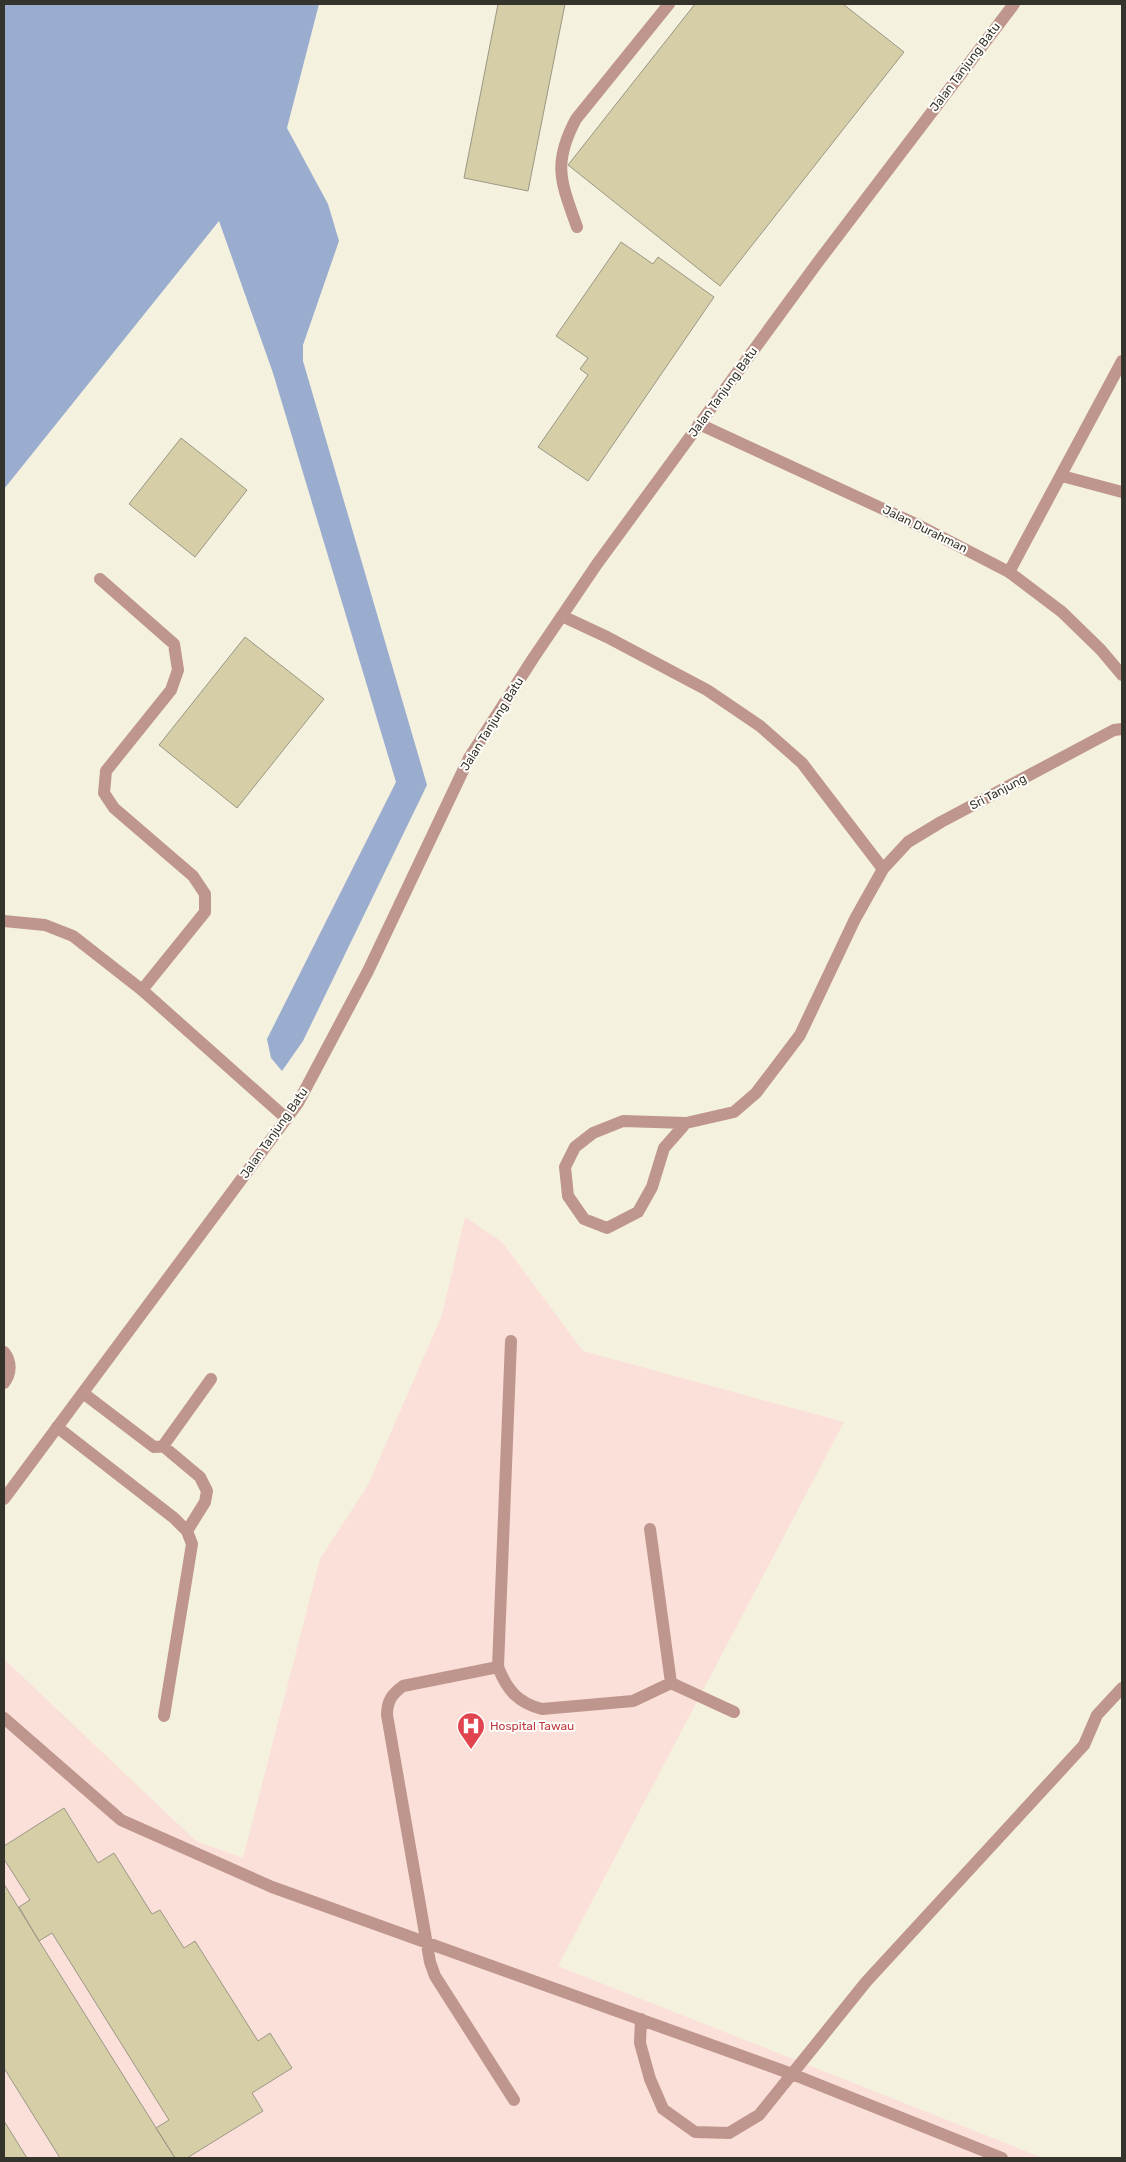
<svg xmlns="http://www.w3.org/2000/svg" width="1126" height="2162" viewBox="0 0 1126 2162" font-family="Rubik,sans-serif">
  <rect width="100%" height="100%" fill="#f5f1df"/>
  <path fill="#fae0d9" d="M465,1217l37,25 81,109 261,71 -286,544 485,192h-1039v-499l192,182 47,17 77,-299 48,-74 74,-170z"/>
  <path fill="#9aadce" d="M4,4h315l-32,124 41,76 11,37 -36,104v16l124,424 -124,256 -21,30 -11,-13 -4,-19 129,-257 -123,-409 -54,-152 -215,268z"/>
  <path fill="#d6cea6" stroke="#9b9786" d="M498,4h67l-37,187 -64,-13z
    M695,4h148l61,48 -184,234 -152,-121z
    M621,242l32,22 5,-7 56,40 -126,184 -50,-34 50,-72 -8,-6 8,-11 -32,-22z
    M181,438l66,52 -52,67 -66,-53z
    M245,637l79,62 -87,109 -78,-63z
    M64,1808l34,55 16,-10 38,61 8,-4 24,38 11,-7 63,100 12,-8 22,35 -40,25 11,18 -76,47h-12l-19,-30 13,-8 -117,-187 -13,8 -20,-34 11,-7 -26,-41v-13z
    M4,1884l35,57 136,217h-115l-56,-90z
    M4,2121l23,37h-23z"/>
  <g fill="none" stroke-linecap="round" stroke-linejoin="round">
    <path stroke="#bf968d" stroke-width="12" d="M577,227c-16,-45 -25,-63 -1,-108l93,-115
      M1062,476l60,16
      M1009,572l113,-211
      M100,579l74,65 4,26 -7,20 -65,81 -2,22 10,15 79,68 12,18v18l-63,78
      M562,616l45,21 100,53 53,36 42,37 81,106
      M686,1123l-22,25 -12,39 -14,25 -31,16 -23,-9 -16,-23 -3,-29 10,-20 18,-14 30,-12 63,2 48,-11 22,-19 44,-58 55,-116 28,-50 25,-27 33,-20 173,-92 8,-1
      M511,1341l-13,326c9,23 20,36 44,42l91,-8 38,-18 63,29
      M83,1393l71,54 9,-1 48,-67
      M57,1427l117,91 13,13 5,13 -28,172
      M163,1446l37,31 7,14 -2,11 -18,29
      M650,1529l21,154
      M498,1667l-95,19c-11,8 -16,15 -16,29l43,247 5,14 79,124
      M4,1718l117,102 151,67 520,187 210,84
      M641,2019l-1,24 10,36 13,30 32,23 34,1 30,-18 107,-133 218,-237 13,-30 25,-27"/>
    <path stroke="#bf968d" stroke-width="12" d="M699,424l221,102 89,46 53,40 39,38 21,25
      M4,921l41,4 28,11 69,54 145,129
      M4,1352c8,10 7,22 0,31"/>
    <path stroke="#bf968d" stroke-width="12" d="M4,1499l294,-396 70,-132 101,-213 65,-101 63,-93 221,-302 196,-258"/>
  </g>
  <defs>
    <g id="hospital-pin" transform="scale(1.4375)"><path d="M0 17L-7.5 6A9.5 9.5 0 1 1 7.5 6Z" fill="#e0444e" stroke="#fffefa"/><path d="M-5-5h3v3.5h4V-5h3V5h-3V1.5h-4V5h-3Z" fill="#fff"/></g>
  </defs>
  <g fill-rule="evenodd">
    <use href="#hospital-pin" x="471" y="1726"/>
  </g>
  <g text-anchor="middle" stroke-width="4" stroke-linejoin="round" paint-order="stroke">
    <g font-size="12" fill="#34332c" stroke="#fffefa">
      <text transform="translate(965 67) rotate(-53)" y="4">Jalan Tanjung Batu</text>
      <text transform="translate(723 392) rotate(-54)" y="4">Jalan Tanjung Batu</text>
      <text transform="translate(925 529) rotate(26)" y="4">Jalan Durahman</text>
      <text transform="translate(492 724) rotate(-58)" y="4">Jalan Tanjung Batu</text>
      <text transform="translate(998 792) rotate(-28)" y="4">Sri Tanjung</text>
      <text transform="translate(274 1133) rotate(-55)" y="4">Jalan Tanjung Batu</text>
    </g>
    <g font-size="12" fill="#be3a42" stroke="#fffefa" text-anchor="start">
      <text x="490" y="1730">Hospital Tawau</text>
    </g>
  </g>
  <rect width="1126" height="2162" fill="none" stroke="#34332c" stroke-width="10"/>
</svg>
